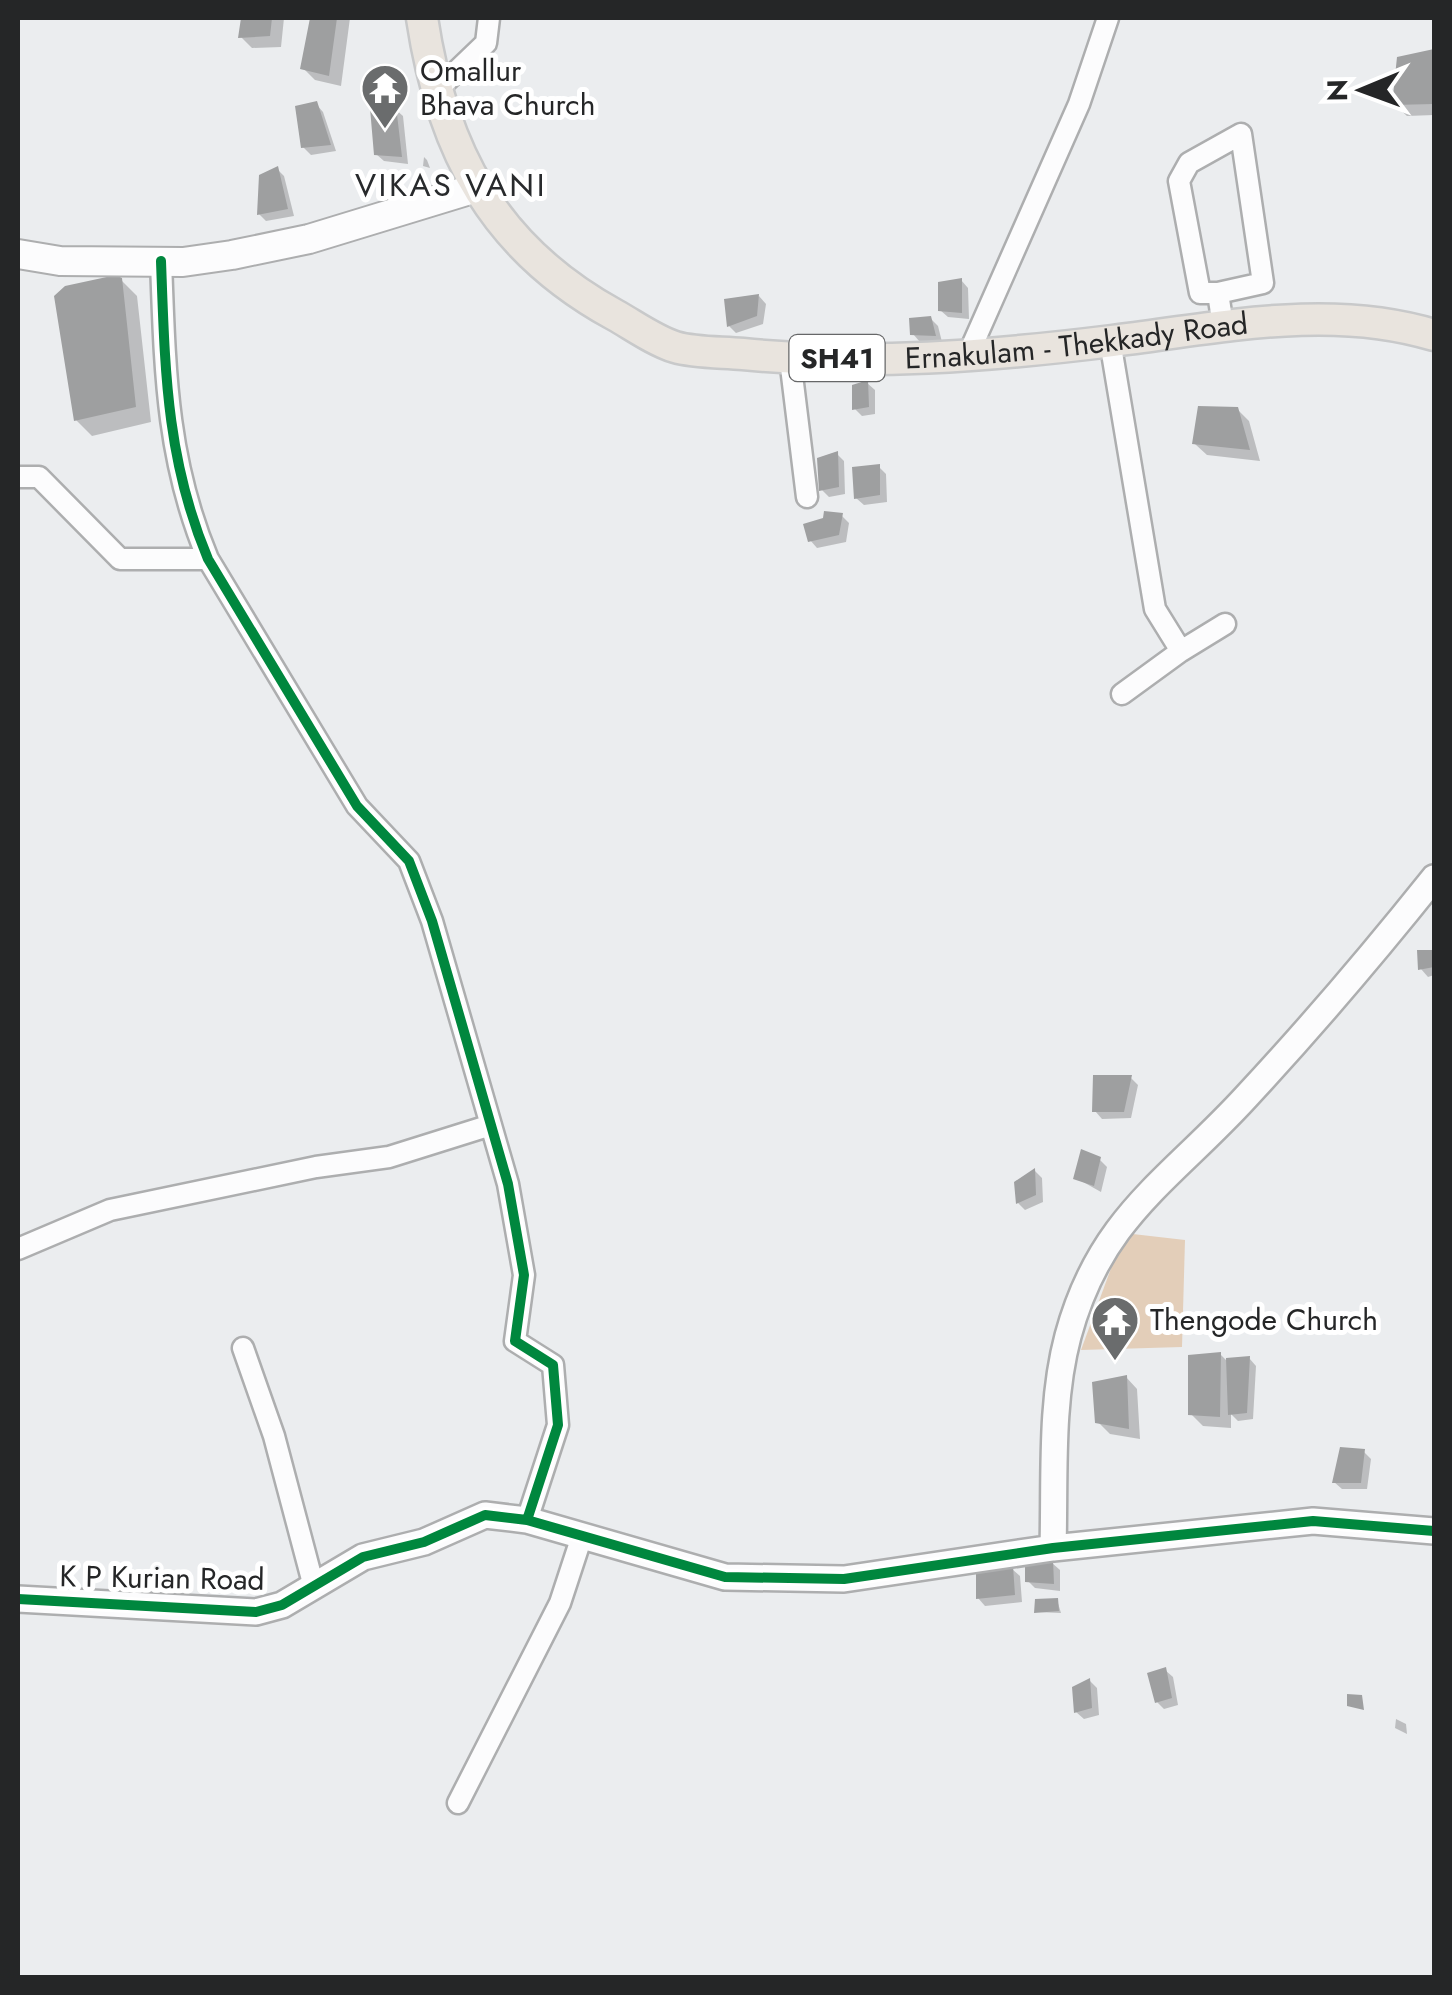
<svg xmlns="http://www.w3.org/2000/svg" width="1452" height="1995" viewBox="0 0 1452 1995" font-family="Jost,sans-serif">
  <rect width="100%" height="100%" fill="#ebedef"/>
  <path fill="#e3ceb9" d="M1124,1233l61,7 -3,107 -101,3z"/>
  <path fill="#0003" d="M243,18h41l-3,29 -29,1 -11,-11z
    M313,18h37l-9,68 -26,-6 -12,-12z
    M1434,52v63l-27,1 -12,-11 4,-46z
    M316,104l7,8 13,39 -25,4 -8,-8z
    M395,109l8,7 5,48 -24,-3 -8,-7z
    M424,157l3,3 3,8 -7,-2z
    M277,169l7,7 10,40 -28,5 -7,-7z
    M121,280l16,16 14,126 -59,14 -16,-16z
    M961,280l7,8 1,31 -21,-2 -8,-7z
    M759,296l7,8 -3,20 -27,9 -7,-7z
    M930,318l8,8 4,16h-22l-7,-8z
    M867,383l8,7v24l-13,2 -7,-7z
    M1237,409l12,12 11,40 -53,-6 -12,-11z
    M837,454l7,7 1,33 -16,3 -7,-7z
    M879,467l7,7 1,28 -23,3 -8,-7z
    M842,516l7,7 -3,19 -29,6 -7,-8 15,-20z
    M1420,952l14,1v22l-6,2 -7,-8z
    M1131,1078l7,7 -7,33 -29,1 -7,-8z
    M1099,1159l8,8 -6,25 -25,-14z
    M1035,1171l7,7 1,24 -18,8 -7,-7z
    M1220,1354l6,6 23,-2 7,8 -3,53 -15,2 -7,-7v14l-28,-2 -12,-12z
    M1126,1377l11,12 3,50 -30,-5 -12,-12z
    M1364,1452l7,7 -4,30h-25l-8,-7z
    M1052,1563l8,7v21l-25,-3 -7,-7z
    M1012,1569l8,7 2,26 -37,4 -7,-8z
    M1057,1600l4,13 -24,-1z
    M1165,1670l8,7 5,28 -14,4 -7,-7z
    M1090,1681l7,7 2,27 -15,4 -8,-7z
    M1396,1719l10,5 1,10 -12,-6z"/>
  <path fill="#9e9fa0" d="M241,18h31l-2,18 -32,2z
    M310,18h27l-8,58 -29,-7z
    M1434,49v55l-42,1 5,-48z
    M317,101l14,44 -30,3 -6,-42z
    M396,106l6,51 -28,-2 -4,-47z
    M278,166l10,43 -31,6 2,-40z
    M116,275l6,3 14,129 -62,14 -20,-125 11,-10z
    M962,278v35l-24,-2v-29z
    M759,294l-2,22 -30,11 -3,-28z
    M931,316l5,20 -26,-1 -1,-17z
    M868,380l1,27 -17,3v-25z
    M1198,406l40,1 12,43 -58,-6z
    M838,451l1,36 -20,4 -2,-33z
    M880,464v31l-26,4 -2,-32z
    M824,511l19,2 -4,22 -31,7 -5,-18 20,-6z
    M1417,950h17v17l-16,3z
    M1093,1075h39l-8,37h-32z
    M1081,1149l20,8 -7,29 -21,-7z
    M1035,1168l1,27 -20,9 -2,-22z
    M1221,1352l-1,65 -32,-2v-60z
    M1250,1356l-3,57 -19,2 -2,-57z
    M1127,1375l2,54 -34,-6 -3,-41z
    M1340,1447l25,2 -4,34h-29z
    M1053,1560l1,24 -29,-2v-19z
    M1013,1566l2,29 -39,4v-26z
    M1058,1598l1,13 -25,2 1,-14z
    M1166,1667l6,31 -17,5 -8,-30z
    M1090,1678l2,30 -18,5 -2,-26z
    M1347,1694l15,1 2,15 -17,-4z"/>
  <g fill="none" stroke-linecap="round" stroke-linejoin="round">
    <g stroke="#adaeaf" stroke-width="25">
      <path id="minor" d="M438,89l48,-46 3,-25
        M161,261c4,108 5,198 47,298l149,247 52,55 23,60 76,263 16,91 -9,66 38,24 5,60 -31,95
        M1218,293l45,-10 -22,-149 -52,29 -10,18 21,112h18l5,33
        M1110,341l45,268 26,42 44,-27
        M968,355l111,-251 29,-86
        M790,359l17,138
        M18,477h21l81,82h88
        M1122,694l59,-43
        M18,1249l92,-39 206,-43 73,-10 102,-32
        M243,1348l31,88 40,151
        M458,1803l102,-200 21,-64"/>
    </g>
    <g stroke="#adaeaf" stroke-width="30">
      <path id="tertiary" d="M1053,1548c2,-69 -3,-145 15,-212 32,-119 101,-155 178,-239 66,-71 128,-144 188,-219
        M18,1599l238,13 26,-7 81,-48 61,-15 61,-27 42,5 198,57 119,2 209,-31 260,-27 121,10"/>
    </g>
    <g stroke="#adaeaf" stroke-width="32">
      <path id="secondary" d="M18,254l42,7 123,1 49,-7 77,-16 167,-51"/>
    </g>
    <g stroke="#c8c9ca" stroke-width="35">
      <g id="primary">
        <path id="s1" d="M422,18c20,133 72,231 193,297 18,10 40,26 60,32 20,6 46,5 68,7 122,12 248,2 369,-13 107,-13 217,-38 322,-6"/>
      </g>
    </g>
    <use href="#minor" stroke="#fcfcfd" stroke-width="20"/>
    <use href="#tertiary" stroke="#fcfcfd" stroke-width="25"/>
    <use href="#secondary" stroke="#fcfcfd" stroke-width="28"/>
    <use href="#primary" stroke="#e9e4de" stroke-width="30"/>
    <g stroke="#fff" stroke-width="16">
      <path id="cycleway" d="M161,261c4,108 5,198 47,298l149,247 52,55 23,60 76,263 16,91 -9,66 38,24 5,60 -31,95
        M18,1599l238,13 26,-7 81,-48 61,-15 61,-27 42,5 198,57 119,2 209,-31 260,-27 121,10"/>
    </g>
    <use href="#cycleway" stroke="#00873e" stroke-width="10"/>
  </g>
  <defs>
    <g id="temple-pin" transform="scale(2.5)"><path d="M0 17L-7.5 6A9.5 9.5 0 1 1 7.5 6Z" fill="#6a6c6d" stroke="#fff"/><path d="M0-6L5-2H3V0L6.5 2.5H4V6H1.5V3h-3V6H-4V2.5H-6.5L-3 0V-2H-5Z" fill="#fff"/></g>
  </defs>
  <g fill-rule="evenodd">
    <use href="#temple-pin" x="385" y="88"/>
    <use href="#temple-pin" x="1115" y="1320"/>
  </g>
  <g text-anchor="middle" stroke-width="10" stroke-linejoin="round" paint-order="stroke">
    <rect fill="#fff" stroke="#666768" stroke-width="2.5" x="789.5" y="335" width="95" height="46" rx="8"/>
    <g font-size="28" font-weight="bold" fill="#252627">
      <text x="837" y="368">SH41</text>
    </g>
    <g font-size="30" fill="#252627" stroke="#fff" text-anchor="start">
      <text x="420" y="81">Omallur<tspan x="420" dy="34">Bhava Church</tspan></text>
      <text x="1150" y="1330">Thengode Church</text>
    </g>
    <g font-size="30" fill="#252627" stroke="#fff">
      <text dy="10" stroke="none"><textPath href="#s1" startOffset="840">Ernakulam - Thekkady Road</textPath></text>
      <text transform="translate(162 1578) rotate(1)" y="10">K P Kurian Road</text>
    </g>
    <g font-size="32" letter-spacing="2.5" fill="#282a2c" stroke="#fff">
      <text x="451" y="196">VIKAS VANI</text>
    </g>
  </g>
  <rect width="1452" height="1995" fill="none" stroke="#252627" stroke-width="40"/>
  <g transform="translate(1362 90) rotate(269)" stroke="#ffffff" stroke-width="8" paint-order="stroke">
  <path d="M0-8L18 38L0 25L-18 38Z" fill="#252627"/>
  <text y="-15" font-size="28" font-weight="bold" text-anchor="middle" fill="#252627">N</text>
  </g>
</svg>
